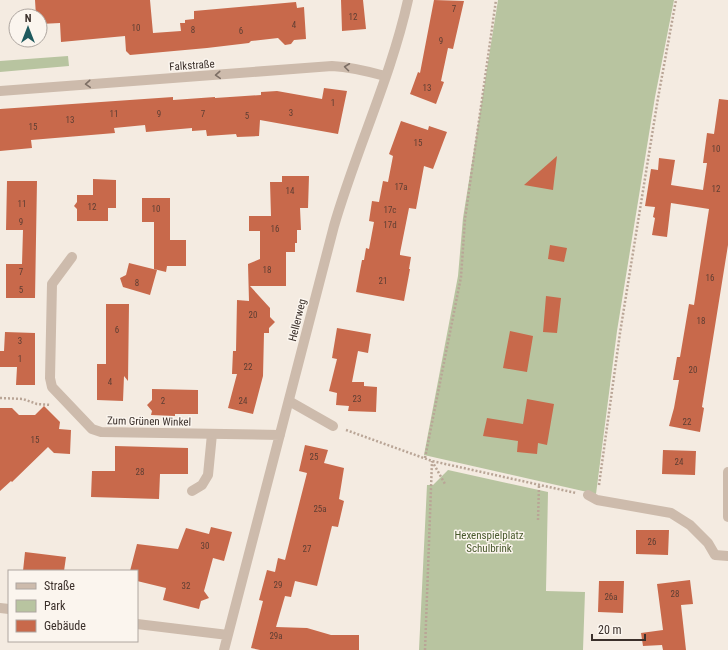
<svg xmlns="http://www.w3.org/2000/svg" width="728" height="650" viewBox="0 0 728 650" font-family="'Roboto Condensed',sans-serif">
  <rect width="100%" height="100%" fill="#f4ebe1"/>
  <path fill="#b8c4a0" d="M498,0h176l-19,97 -38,234 -21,163 -172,-39 34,-179 5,-58z
    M68,56l1,10 -69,6v-11z
    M448,470l100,22 -2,99 39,1 -2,58h-164l8,-165h6z"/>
  <path fill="#c8694b" d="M35,0h115l3,33 28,-2 -1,-8h5v-3l9,-1v-8l102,-9 1,6 7,-1 2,32 -12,1 -3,4 -6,1 -7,-7 -27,3 -2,2 -42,5 -77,7 -4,-4 -1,-15 -64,6 -1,-19 -20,1v-8h-4z
    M341,0h22l3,29 -24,2z
    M434,0l30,1 -11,48 -5,-1 -7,33 3,1 -8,22 -26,-10 8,-22 2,1z
    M324,88l23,3 -9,43 -78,-14 -1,16 -22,1 -1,-3 -29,2 -1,-6 -14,1v-3l-46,4 -1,-7 -31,3 1,5 -84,7 1,8 -32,3v-42l173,-12v3l42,-3v1l46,-3v-3l16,-1 45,8z
    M719,99l9,1v145l-26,162 2,1 -4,24 -31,-6 5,-18 5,-28h-6l4,-23h3l9,-53 5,1 15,-96 -38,-6 -4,34 -15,-2 3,-17 -2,-1 2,-10 -10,-1 6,-37 7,1 1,-12 16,2 -4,25 32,5 4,-27h-4l4,-30 7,1z
    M401,121l27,9 1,-4 18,6 -14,37 -9,-3 -8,43 -7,-1 -9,45v2l11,2 -2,12h1l-6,32 -48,-9 6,-32h2l2,-12 3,1 5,-27 -5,-1 3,-20 7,1 4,-21 5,1 5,-26 -4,-2z
    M557,156l-4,34 -29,-5z
    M282,176h27l-1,32h-8l1,22h-4v13h-2v9h-9v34h-36l20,22v9l5,5 -6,6v5h-5l-1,43 -10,38 -25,-6 9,-34h-5l1,-23h3l1,-51 12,1 -1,-37 12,-5v-28h-11v-15h22l-1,-34h12z
    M93,179l23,1v28h-8v13h-31v-12l-3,-3 3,-4v-7h16z
    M7,181h30l-2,117h-29v-34h16l1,-34h-17z
    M142,198h28v42h16v26h-19l-1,6 -12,-3v-47h-12z
    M550,245l17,3 -3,14 -16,-3z
    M129,263l28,7 -7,25 -27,-8 -3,-9 6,-3z
    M546,296l15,2 -4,35 -14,-1z
    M106,304h23l-1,77 -4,-5 -1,25 -26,-1v-36h9z
    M337,328l34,6 -3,19 -10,-2 -6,31h12v4l13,1 -1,25 -28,-1 1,-5 -13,-1 1,-12 -8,-2 8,-32 -5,-1z
    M510,331l23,5 -6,36 -24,-4z
    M5,332l30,1v52h-19l1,-18h-17v-16h4z
    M152,389l46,1v24h-23v2l-24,-1 1,-4 -5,-6 5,-5z
    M527,399l27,5 -7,41 -9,-2 -1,11 -20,-2 1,-11 -35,-5 4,-18 36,6z
    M44,406l16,16 -1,7 12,1 -1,24 -16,-1 -6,-6 -36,35 -1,-1 -11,10v-83h12l7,7h16z
    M305,445l23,5 -4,13 20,5 -5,31 5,2 -6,26 -6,-1 -15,60 -22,-5 -4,16 -6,-1 -9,31 31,1 24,7h28v15h-99l-9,-2 12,-47 -4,-1 8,-30 8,2 3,-14 7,2 7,-28 15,-59 -8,-2z
    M115,446l73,2v26h-28l-1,25 -68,-2 1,-26h23z
    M663,450l33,1 -1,24 -33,-1z
    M211,527l21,5 -8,29 -11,-3 -9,33 5,7 -8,3 -2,8 -36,-9 3,-12 -29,-7v-10h-7l7,-27 41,5 8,-21 23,6z
    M636,530h33l-1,25 -32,-1z
    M25,552l41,5 -2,14h-41z
    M690,580l3,24 -12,1 5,45h-23l-1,-5 -19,1 -2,-13 22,-3 -6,-46z
    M599,581h25l-1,32 -25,-1z"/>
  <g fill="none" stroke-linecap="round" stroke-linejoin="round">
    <path stroke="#b9a596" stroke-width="2.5" stroke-dasharray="2 2" stroke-linecap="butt" d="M0,398l23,1 14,5 14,1
      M346,430l86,31 144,32
      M425,458l36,-181 4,-58 31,-219
      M432,461l13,23
      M599,485l21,-152 38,-235 18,-98
      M538,520l1,-35
      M425,650l7,-189"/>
    <path stroke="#cdbbac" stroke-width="10" d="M289,401l44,25
      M192,491l10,-6 6,-10 4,-41
      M588,495l9,5 74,13 19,12 18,18 7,12 13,1"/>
    <path stroke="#cdbbac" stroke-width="10" d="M0,91l332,-25c18,1 35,5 53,10
      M72,257l-20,27 -2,94 2,9 40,42 9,3 179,3
      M0,608l9,1
      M137,624l91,11
      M224,650l110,-424c22,-76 57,-149 74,-226"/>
    <path stroke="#cdbbac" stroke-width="10" d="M728,472v45"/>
  </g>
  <defs><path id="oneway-chevron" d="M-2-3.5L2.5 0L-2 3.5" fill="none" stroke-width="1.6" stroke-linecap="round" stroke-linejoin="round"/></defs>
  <g stroke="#7d6f65">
    <use href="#oneway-chevron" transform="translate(347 67) rotate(-173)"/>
    <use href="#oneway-chevron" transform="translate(218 75) rotate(176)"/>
    <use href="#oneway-chevron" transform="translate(88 84) rotate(176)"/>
  </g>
  <g text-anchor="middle" stroke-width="3" stroke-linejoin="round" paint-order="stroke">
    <g font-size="9" fill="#5e3e33">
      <text x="454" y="12">7</text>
      <text x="353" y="20">12</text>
      <text x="294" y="28">4</text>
      <text x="136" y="31">10</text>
      <text x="193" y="33">8</text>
      <text x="241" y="34">6</text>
      <text x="441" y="44">9</text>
      <text x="427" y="91">13</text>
      <text x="333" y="106">1</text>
      <text x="291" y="116">3</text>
      <text x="114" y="117">11</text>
      <text x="159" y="117">9</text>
      <text x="203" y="117">7</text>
      <text x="247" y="119">5</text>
      <text x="70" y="123">13</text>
      <text x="33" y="130">15</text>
      <text x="418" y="146">15</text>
      <text x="716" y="152">10</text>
      <text x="401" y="190">17a</text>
      <text x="716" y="192">12</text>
      <text x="290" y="194">14</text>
      <text x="22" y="207">11</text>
      <text x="92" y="210">12</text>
      <text x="156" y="212">10</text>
      <text x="390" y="213">17c</text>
      <text x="21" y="225">9</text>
      <text x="390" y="228">17d</text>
      <text x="275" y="232">16</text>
      <text x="267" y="273">18</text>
      <text x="21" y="275">7</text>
      <text x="710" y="281">16</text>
      <text x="383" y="284">21</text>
      <text x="137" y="286">8</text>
      <text x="21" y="293">5</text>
      <text x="253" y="318">20</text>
      <text x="701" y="324">18</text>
      <text x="117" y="333">6</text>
      <text x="20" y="344">3</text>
      <text x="20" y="362">1</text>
      <text x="248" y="370">22</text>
      <text x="693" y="373">20</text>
      <text x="110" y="385">4</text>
      <text x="357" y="402">23</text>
      <text x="163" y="404">2</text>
      <text x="243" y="404">24</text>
      <text x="687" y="425">22</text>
      <text x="35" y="443">15</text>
      <text x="314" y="460">25</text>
      <text x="679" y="465">24</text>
      <text x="140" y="475">28</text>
      <text x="320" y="512">25a</text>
      <text x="652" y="545">26</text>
      <text x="205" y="549">30</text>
      <text x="307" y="552">27</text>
      <text x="278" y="588">29</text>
      <text x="186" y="589">32</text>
      <text x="675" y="597">28</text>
      <text x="611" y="600">26a</text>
      <text x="276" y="639">29a</text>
    </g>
    <g font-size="11" fill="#3b302b" stroke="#fbf5ee">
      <text transform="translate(192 65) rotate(-4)" y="4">Falkstraße</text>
      <text transform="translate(297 320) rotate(-76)" y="4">Hellerweg</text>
      <text transform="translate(149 421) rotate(1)" y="4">Zum Grünen Winkel</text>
    </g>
    <g font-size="11" fill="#4a5a2e" stroke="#fbf5ee">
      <text x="489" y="539">Hexenspielplatz<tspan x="489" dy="13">Schulbrink</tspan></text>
    </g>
  </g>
  <rect x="8" y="570" width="130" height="72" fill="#fbf5ee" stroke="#aea6a0"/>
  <rect x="16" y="583" width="20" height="6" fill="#cdbbac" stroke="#aea6a0"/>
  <text x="44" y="590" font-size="12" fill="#3b302b">Straße</text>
  <rect x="16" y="600" width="20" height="12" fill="#b8c4a0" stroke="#aea6a0"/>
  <text x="44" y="610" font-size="12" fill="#3b302b">Park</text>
  <rect x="16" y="620" width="20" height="12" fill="#c8694b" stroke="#aea6a0"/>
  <text x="44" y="630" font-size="12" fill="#3b302b">Gebäude</text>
  <g transform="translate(28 28)"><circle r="19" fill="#fbf5ee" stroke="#aea6a0"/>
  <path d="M0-3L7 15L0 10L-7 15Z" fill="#1f5a5e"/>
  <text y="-6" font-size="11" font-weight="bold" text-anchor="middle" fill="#3b302b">N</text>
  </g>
  <path d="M592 634v6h53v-6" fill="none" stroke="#3b302b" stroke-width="2"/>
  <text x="598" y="634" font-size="12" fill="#3b302b" stroke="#fbf5ee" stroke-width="3" paint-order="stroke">20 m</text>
</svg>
